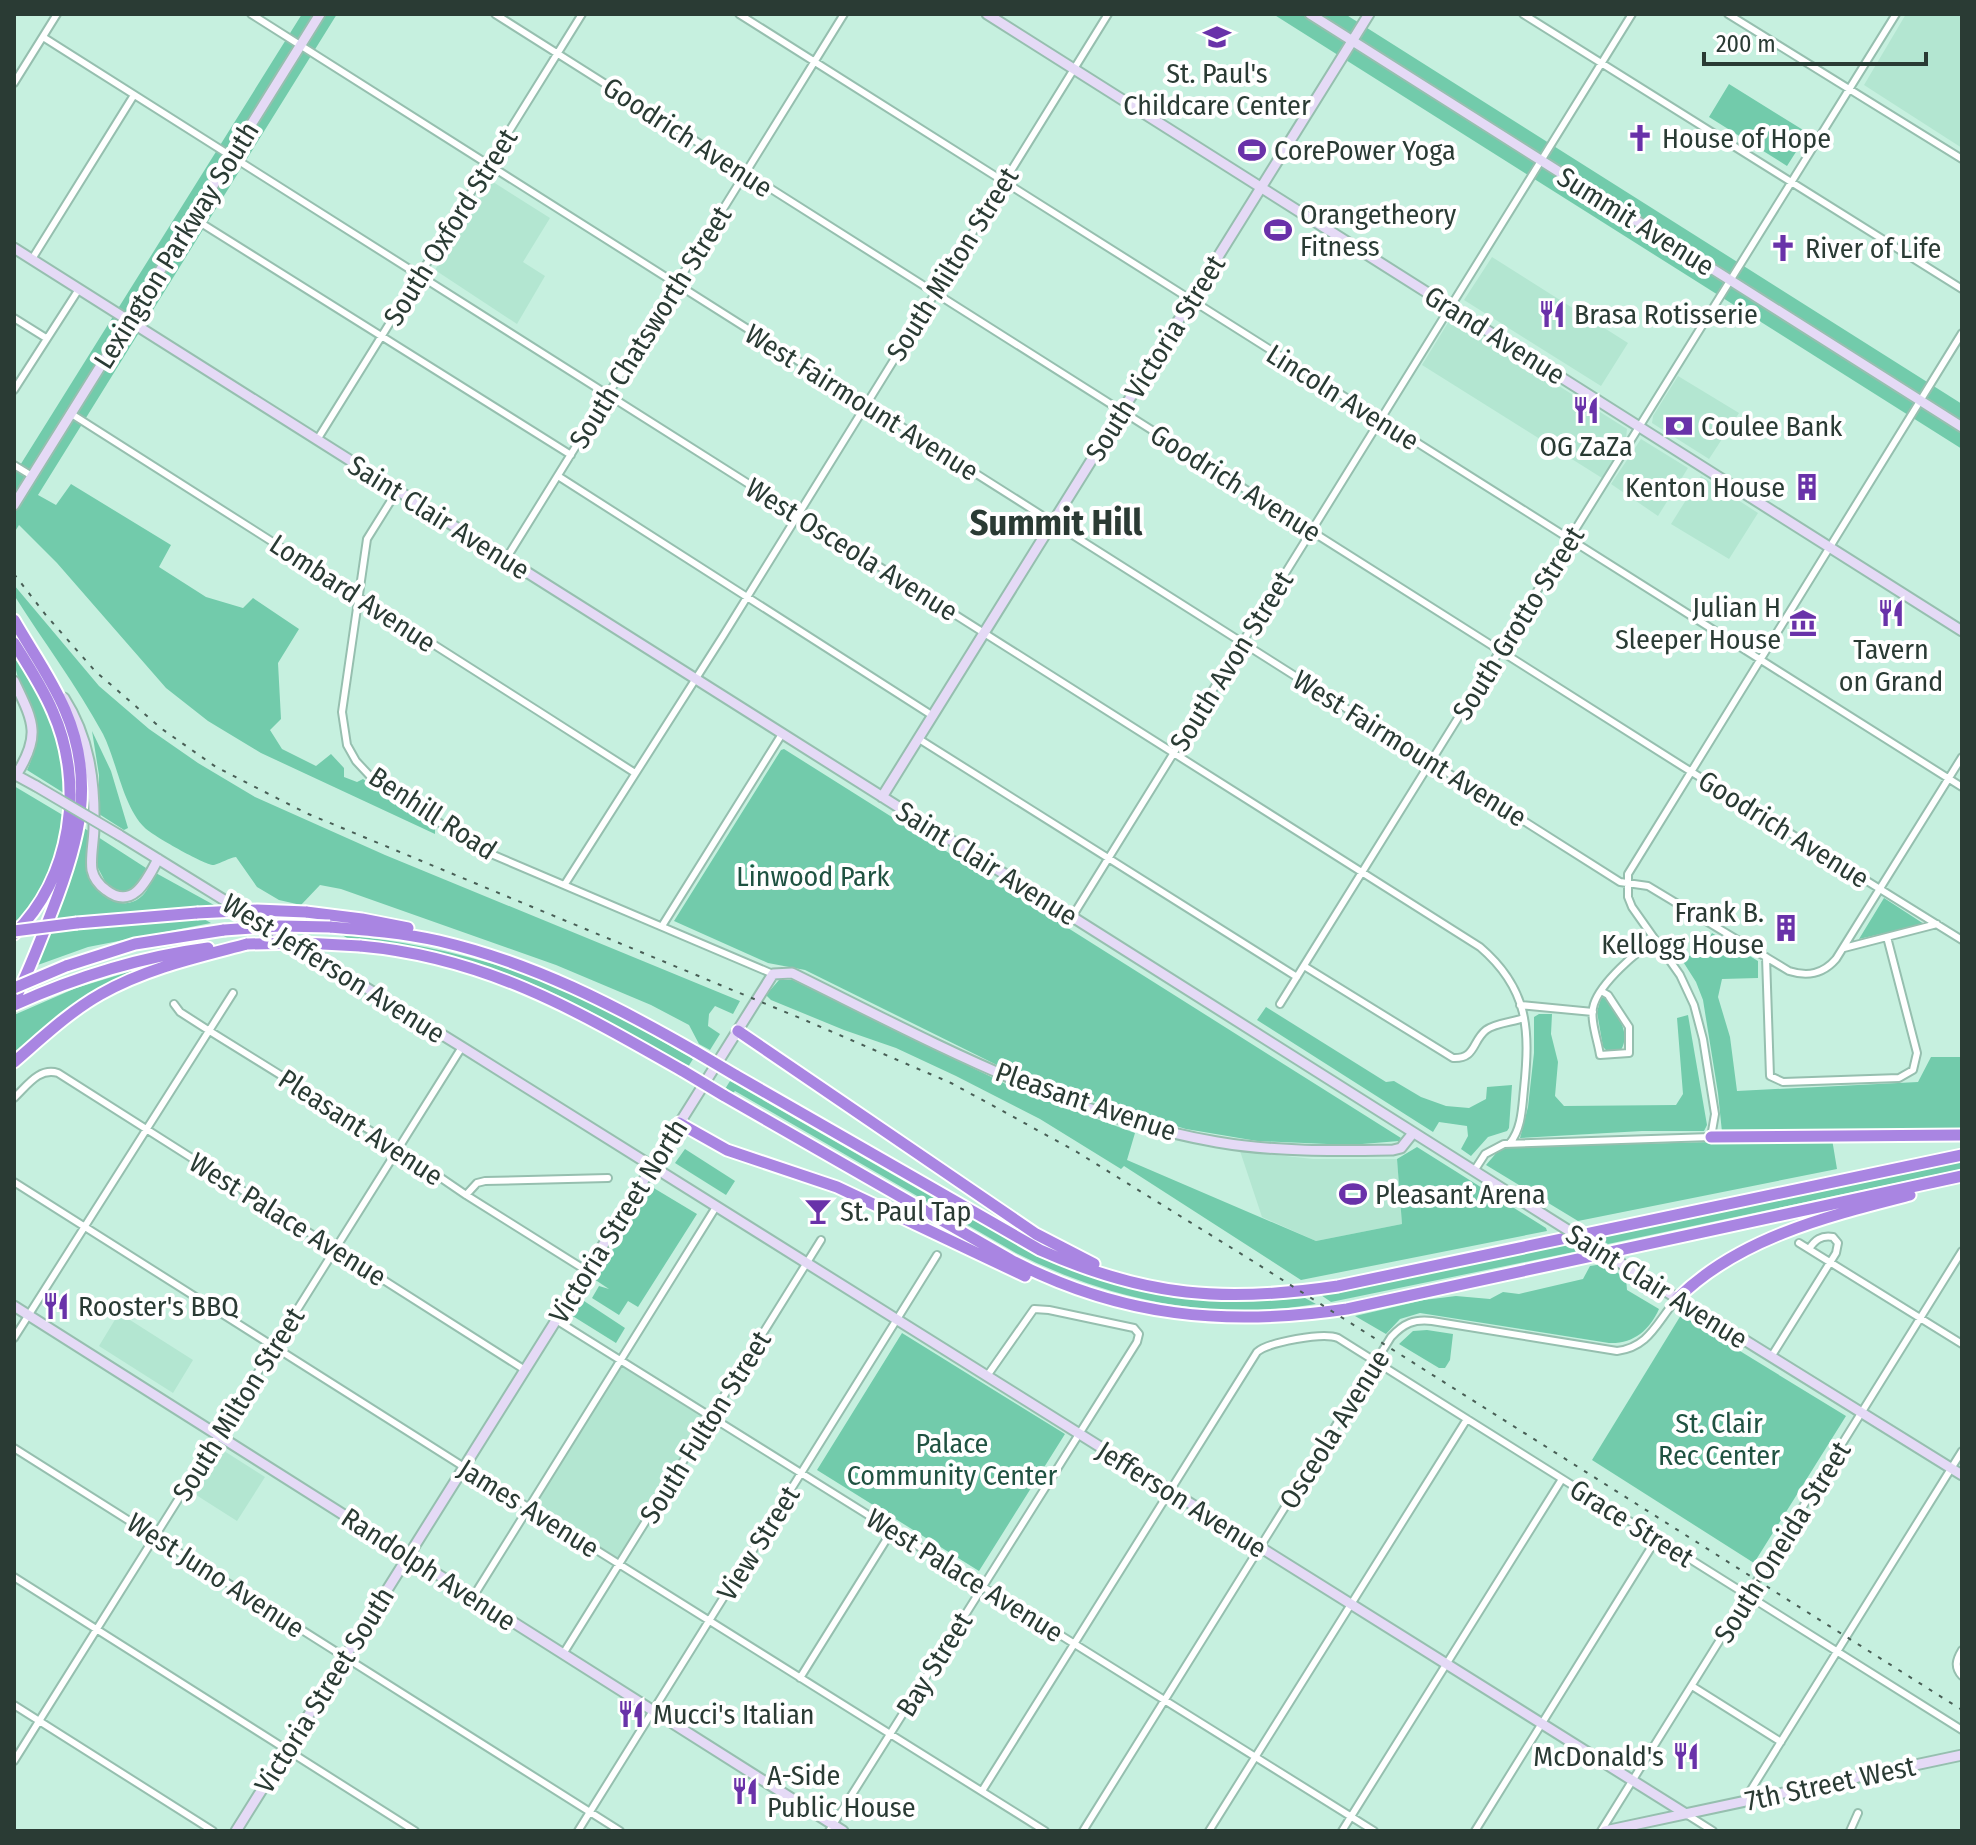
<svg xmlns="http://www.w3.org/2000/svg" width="1976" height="1845" viewBox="0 0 1976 1845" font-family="'Fira Sans Condensed',sans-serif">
  <rect width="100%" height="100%" fill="#c6f0df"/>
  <path fill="#b3e6d1" d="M1906,14h56v134l-98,-63z
    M490,180l60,38 -27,44 22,14 -28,48 -82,-54z
    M1492,257l136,86 -27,43 -137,-86z
    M1454,320l173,109 -1,9 -24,40 -180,-113 27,-44z
    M1678,376l61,37 -30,46 -57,-36 1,-7z
    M1641,439l47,29 -30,48 -47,-32z
    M1701,476l57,37 -29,46 -58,-35z
    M1240,1151l73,8h84l5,65 -86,17 -54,-24z
    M119,1313l74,47 -20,33 -74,-47z
    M621,1366l84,51 -87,141 -83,-52z
    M221,1449l44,28 -28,44 -44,-28z"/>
  <path fill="#72cbab" d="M302,14h35l-299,481 18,10 15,-21 100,61 -12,22 47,30 37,11 10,-10 46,31 -21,34 3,56 -11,11 12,19 34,17 15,-12 13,14v9l13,5 6,-3 72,50v5l-174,-81 -53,-32 -42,-33 -109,-125 -38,-38 -5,8v-58z
    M1273,14h72l617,390v45z
    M1729,84l79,49 -21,33 -78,-49z
    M14,585l85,101 50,43 49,34 57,34 130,58 355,146 -7,13 -18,-8 -6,8 -1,12 12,8 -10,16 -11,-6 -10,-19 -38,-20 -95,-40 -215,-76 -21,-4 -19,20 -22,-5 -22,-13 -21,-30c-8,1 -14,6 -22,8 -8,1 -62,-30 -69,-37 -22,-21 -28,-66 -42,-94 -26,-48 -60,-93 -89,-139z
    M14,651l24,38 20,45 9,61 -40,-25c27,-58 -13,-68 -13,-119z
    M92,731l19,40 17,57 -4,2 -25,-16v-39z
    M784,749l617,389 -2,3 -49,4 -93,-4 -71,-12 -85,-25 -98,-36 -198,-98 -37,-7 -94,-42 107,-171z
    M14,786l52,31c-8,33 -22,89 -52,108z
    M82,827l10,6c-1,8 -4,17 -3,25 2,24 28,62 54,37 6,-6 8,-15 11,-23l60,33 -1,2 -161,13z
    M98,837l48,31 -5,16 -15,10 -17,-5 -11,-21z
    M1884,898l40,26 -65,15z
    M200,917l11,6 -123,24 -53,19 13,-35z
    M1712,933l46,28v17l-36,1 -4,18 12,40 7,54 181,-9 13,-25h31v71l-240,4 -4,-39 -15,-93 -7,-18 -14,-22 20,-11z
    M342,935c86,8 170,29 249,67 35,17 68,38 102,57l-5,8c-48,-27 -95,-57 -146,-79 -62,-28 -128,-43 -195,-50z
    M138,969l-52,28 -72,60v-42l62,-27z
    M779,980h14l227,111 115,42 -8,27 189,81 86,-17 -5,-65 20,-12 129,81 1,3 -246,49 -177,-114 -3,3 -81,-50 -84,-43 -60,-28 -52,-18 -73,-30 -5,-5z
    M1604,997c11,15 28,34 17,53l-14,1 -4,-4 -6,-35 4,-14z
    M1266,1007l120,75 8,-1 27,16 25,9 23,2 17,-9 1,-12 25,-2 -3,43 -2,3 -19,6 -17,19 -10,-7 7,-13 -1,-10 -28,-4 -6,10 -176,-112z
    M1539,1014h13l-1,20 7,28 -3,34 9,10 112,-1 7,-11 -6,-76 11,-3 19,110 -3,6h-62l-122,7 8,-31 6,-54v-36z
    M730,1081l228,131 105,55 50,17 52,12 67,6 73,-4 11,6c-103,18 -207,-4 -300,-51l-281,-162 -2,2 -8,-4z
    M1832,1139l5,30 -259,52 -92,-56 12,-14 13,-4z
    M685,1149l50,32 -9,14 -51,-32z
    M1962,1161v8l-354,75 -11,-7z
    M652,1187l45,27 -59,93 -10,-6 -9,14 -27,-17 7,-12 10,3 -15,-10z
    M1572,1242l11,8 -252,52 -10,-7z
    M1603,1264l23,14 1,12 32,19c-10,22 -26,35 -50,34l-189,-30 -20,6 -14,15 -31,-18 69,-16 32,-4 34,3 13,-7 16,2 64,-15 7,-13z
    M581,1299l44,29 -9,15 -45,-28z
    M1681,1315l165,101 -92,147 -162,-103z
    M1427,1330l26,4 -3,26 -5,8h-6l-40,-24 14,-13z
    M902,1333l163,101 -86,137 -162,-101z"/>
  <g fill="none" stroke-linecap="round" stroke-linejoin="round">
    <g stroke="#96bfaf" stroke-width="10">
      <path id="street" d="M251,14l1369,868 28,4 141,85c19,6 34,3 47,-12l126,-202
        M495,14l1187,752 280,174
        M739,14l1223,773
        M1523,14l439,275
        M1728,14l234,145
        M43,37l1437,910c49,42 50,83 44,142 -2,19 -2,39 -14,54
        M14,83l43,-69
        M193,218l378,237
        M32,259l102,-164
        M14,318l32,20
        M14,390l65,-101
        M70,413c190,119 377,240 565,360
        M317,440l265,-426
        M14,465l18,11
        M558,476l375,240
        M397,491l-30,48 -25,173 5,33 9,16 14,15 107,72 296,126
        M506,559l338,-545
        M919,739l378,238
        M565,884l158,-248 385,-622
        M1072,917l560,-903
        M662,926l120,-192
        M1844,948l93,-24
        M1766,957l4,119 13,6 116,-4 14,-8 4,-17 -30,-116
        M1304,966l149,92c23,1 19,-17 33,-28 9,-7 27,-8 38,-12
        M1601,991l7,4 21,32v26l-29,2c-2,-14 -11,-37 -6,-51 7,-21 42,-53 61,-63
        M174,1004l6,8 28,18 182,113 76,52 121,76
        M1280,1004l616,-990
        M1520,1005l73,7
        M14,1098c13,-12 25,-31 44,-25l467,297
        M1474,1171l11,-17 19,-10 207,-7 4,-23 -12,-75 -9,-34 -14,-30 -48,-68 -4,-10v-23l334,-541
        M14,1182l450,285 581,364
        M466,1195l11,-12 8,-2 123,-3
        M1799,1243l163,101
        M556,1320l818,511
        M14,1338l219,-345
        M1771,1357l65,-104 2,-10 -5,-6c-12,-2 -18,3 -24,12
        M14,1448l606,383
        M14,1577l401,254
        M473,1597l243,-390
        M1962,1650c-6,10 -8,17 0,26
        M563,1654l258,-414
        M800,1678l93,-149
        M1692,1686l89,56
        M14,1705l199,126
        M14,1761l448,-714
        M982,1791l275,-439c12,-10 66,-20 81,-14l624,392
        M1744,1801l218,-350
        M1686,1814l27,17
        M578,1831l359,-576
        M829,1831l308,-489 2,-8 -5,-6 -85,-18 -15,-1 -47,67
        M1083,1831l308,-494c13,-14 23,-18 41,-16l185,30c33,-4 40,-30 60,-52
        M1209,1831l258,-412
        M1342,1831l220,-352
        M1475,1831l182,-293
        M1601,1831l361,-580
        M1850,1831l8,-18"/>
    </g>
    <g stroke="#96bfaf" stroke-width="13">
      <path id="secondary" d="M987,14l975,617
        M1310,14l652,413
        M14,248l1530,967
        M14,505l306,-491
        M14,681c19,40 28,54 2,94
        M64,698c25,39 31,83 30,129 0,14 -4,30 -2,43 2,9 7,15 14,20 27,21 41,-10 52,-31
        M14,774l22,12
        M882,797l487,-783
        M119,835l343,212 1224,767
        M1622,1264l340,211
        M14,1306l829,525
        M236,1831l537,-857 19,-1c136,67 273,143 425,169 58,10 117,9 176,8l8,-2 12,-15
        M1605,1831l357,-76"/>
    </g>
    <g stroke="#fff" stroke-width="15">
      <path id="highway" d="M14,620c17,30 38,59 51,90 31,72 14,132 -13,201 -12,31 -23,60 -38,90
        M14,643c14,22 29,45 39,69 32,72 19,166 -39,222
        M306,912l56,7 46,9
        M77,923l120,-10
        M330,927c37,3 73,6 109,14 94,22 175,64 257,111
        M360,946c125,11 216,64 323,125
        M66,966l69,-22 89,-14
        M14,1005c62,-28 126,-48 194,-57
        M738,1031l298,203 58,30
        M14,1062c28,-24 55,-50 87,-68 46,-26 97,-37 146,-50
        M735,1075l305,175c106,47 185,53 298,36l624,-131
        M723,1095l288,165c109,57 216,67 336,49l615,-133
        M679,1123l48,27 110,37 188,89
        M1711,1137l251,-2
        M1677,1299c61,-61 151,-83 233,-104"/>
    </g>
    <use href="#street" stroke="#fff" stroke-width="6"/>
    <use href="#secondary" stroke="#e5daf6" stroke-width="9"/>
    <use href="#highway" stroke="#a985e2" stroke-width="11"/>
    <path stroke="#495f56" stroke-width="2" stroke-dasharray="4 8" stroke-linecap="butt" d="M14,574l31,40 50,57 67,58 54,38 90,46 501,208 144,62 48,26 78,43 174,108 711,450"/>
    <g stroke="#96bfaf" stroke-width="13" stroke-linecap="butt">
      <path id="secondary-bridge" d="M36,786l83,49
        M1544,1215l78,49"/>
    </g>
    <g stroke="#fff" stroke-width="15" stroke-linecap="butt">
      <path id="highway-bridge" d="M197,913l60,-3 49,2
        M224,930l56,-4 50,1
        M14,931l63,-8
        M247,944l57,-1 56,3
        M14,988l52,-22
        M696,1052l39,23
        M683,1071l40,24"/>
    </g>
    <use href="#secondary-bridge" stroke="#e5daf6" stroke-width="9"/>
    <use href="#highway-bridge" stroke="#a985e2" stroke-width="11"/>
  </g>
  <defs>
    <g id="school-bare" transform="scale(2.16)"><path d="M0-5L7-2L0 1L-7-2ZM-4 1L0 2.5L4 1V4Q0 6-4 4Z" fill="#6932a9" stroke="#fff" stroke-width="2.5" paint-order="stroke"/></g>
    <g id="church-bare" transform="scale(2.16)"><path d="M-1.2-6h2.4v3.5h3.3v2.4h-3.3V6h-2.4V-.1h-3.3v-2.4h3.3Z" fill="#6932a9" stroke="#fff" stroke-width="2.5" paint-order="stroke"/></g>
    <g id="stadium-bare" transform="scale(2.16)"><path d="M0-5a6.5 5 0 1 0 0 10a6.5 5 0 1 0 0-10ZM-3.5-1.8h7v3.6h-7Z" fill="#6932a9" stroke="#fff" stroke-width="2.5" paint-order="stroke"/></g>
    <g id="restaurant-bare" transform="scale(2.16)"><path d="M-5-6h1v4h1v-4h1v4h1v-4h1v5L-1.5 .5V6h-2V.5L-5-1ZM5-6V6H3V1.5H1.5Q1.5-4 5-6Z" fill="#6932a9" stroke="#fff" stroke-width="2.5" paint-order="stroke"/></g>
    <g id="bank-bare" transform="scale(2.16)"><path d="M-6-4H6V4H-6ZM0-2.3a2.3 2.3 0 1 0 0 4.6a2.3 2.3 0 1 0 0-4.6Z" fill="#6932a9" stroke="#fff" stroke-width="2.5" paint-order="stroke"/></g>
    <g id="building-bare" transform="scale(2.16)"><path d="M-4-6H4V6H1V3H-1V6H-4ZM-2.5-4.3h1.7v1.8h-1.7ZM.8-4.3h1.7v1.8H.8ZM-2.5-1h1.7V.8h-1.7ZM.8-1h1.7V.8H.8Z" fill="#6932a9" stroke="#fff" stroke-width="2.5" paint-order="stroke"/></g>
    <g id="museum-bare" transform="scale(2.16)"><path d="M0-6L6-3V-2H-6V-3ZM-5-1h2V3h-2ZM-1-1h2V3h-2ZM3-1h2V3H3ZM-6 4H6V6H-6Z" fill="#6932a9" stroke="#fff" stroke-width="2.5" paint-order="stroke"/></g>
    <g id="bar-bare" transform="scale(2.16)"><path d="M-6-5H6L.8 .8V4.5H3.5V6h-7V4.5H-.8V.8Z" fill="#6932a9" stroke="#fff" stroke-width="2.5" paint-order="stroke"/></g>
  </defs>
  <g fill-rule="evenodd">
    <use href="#school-bare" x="1217" y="37"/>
    <use href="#church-bare" x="1640" y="138"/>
    <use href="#stadium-bare" x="1252" y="150"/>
    <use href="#stadium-bare" x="1278" y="230"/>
    <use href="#church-bare" x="1783" y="248"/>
    <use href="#restaurant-bare" x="1552" y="314"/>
    <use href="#restaurant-bare" x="1586" y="410"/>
    <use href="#bank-bare" x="1679" y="426"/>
    <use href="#building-bare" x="1807" y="487"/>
    <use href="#restaurant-bare" x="1891" y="613"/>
    <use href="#museum-bare" x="1803" y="623"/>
    <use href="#building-bare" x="1786" y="928"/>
    <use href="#stadium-bare" x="1353" y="1194"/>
    <use href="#bar-bare" x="818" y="1211"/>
    <use href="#restaurant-bare" x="56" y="1306"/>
    <use href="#restaurant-bare" x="631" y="1714"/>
    <use href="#restaurant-bare" x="1686" y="1756"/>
    <use href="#restaurant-bare" x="745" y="1791"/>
  </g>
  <g text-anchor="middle" stroke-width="8" stroke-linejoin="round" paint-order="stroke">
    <g font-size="28" fill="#2a3b34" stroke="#fff" text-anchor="start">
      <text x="1217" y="83" text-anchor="middle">St. Paul's<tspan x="1217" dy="32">Childcare Center</tspan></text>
      <text x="1662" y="148">House of Hope</text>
      <text x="1274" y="160">CorePower Yoga</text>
      <text x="1300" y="224">Orangetheory<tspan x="1300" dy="32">Fitness</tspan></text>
      <text x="1805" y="258">River of Life</text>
      <text x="1574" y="324">Brasa Rotisserie</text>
      <text x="1701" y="436">Coulee Bank</text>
      <text x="1586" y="456" text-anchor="middle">OG ZaZa</text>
      <text x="1785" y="497" text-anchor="end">Kenton House</text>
      <text x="1781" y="617" text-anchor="end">Julian H<tspan x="1781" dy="32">Sleeper House</tspan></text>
      <text x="1891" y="659" text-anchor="middle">Tavern<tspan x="1891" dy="32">on Grand</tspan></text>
      <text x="1764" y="922" text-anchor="end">Frank B.<tspan x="1764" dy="32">Kellogg House</tspan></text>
      <text x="1375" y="1204">Pleasant Arena</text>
      <text x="840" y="1221">St. Paul Tap</text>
      <text x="78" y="1316">Rooster's BBQ</text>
      <text x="653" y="1724">Mucci's Italian</text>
      <text x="1664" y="1766" text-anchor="end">McDonald's</text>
      <text x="767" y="1785">A-Side<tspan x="767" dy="32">Public House</tspan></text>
    </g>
    <g font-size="28" fill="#2a3b34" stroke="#fff">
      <text transform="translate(688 137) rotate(33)" y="10">Goodrich Avenue</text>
      <text transform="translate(1636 221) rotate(32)" y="10">Summit Avenue</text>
      <text transform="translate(450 227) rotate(-58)" y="10">South Oxford Street</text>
      <text transform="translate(176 245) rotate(-58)" y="10">Lexington Parkway South</text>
      <text transform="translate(952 264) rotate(-58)" y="10">South Milton Street</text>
      <text transform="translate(650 327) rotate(-58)" y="10">South Chatsworth Street</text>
      <text transform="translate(1495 335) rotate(32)" y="10">Grand Avenue</text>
      <text transform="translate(1155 358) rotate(-58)" y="10">South Victoria Street</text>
      <text transform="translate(1343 397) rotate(32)" y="10">Lincoln Avenue</text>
      <text transform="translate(862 402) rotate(32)" y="10">West Fairmount Avenue</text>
      <text transform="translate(1236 483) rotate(32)" y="10">Goodrich Avenue</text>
      <text transform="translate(439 517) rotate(32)" y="10">Saint Clair Avenue</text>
      <text transform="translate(852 549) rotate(32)" y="10">West Osceola Avenue</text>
      <text transform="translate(353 593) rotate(33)" y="10">Lombard Avenue</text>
      <text transform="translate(1518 623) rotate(-58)" y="10">South Grotto Street</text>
      <text transform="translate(1231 661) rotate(-58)" y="10">South Avon Street</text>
      <text transform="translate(1410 748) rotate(32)" y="10">West Fairmount Avenue</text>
      <text transform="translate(433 813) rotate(33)" y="10">Benhill Road</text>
      <text transform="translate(1784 829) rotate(32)" y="10">Goodrich Avenue</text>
      <text transform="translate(987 863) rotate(32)" y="10">Saint Clair Avenue</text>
      <text transform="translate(334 968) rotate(32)" y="10">West Jefferson Avenue</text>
      <text transform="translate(1086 1101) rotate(19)" y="10">Pleasant Avenue</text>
      <text transform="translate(361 1127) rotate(33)" y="10">Pleasant Avenue</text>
      <text transform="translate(288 1219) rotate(32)" y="10">West Palace Avenue</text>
      <text transform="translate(618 1221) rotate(-58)" y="10">Victoria Street North</text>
      <text transform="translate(1657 1286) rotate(32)" y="10">Saint Clair Avenue</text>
      <text transform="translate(238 1404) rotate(-58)" y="10">South Milton Street</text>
      <text transform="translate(705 1427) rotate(-58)" y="10">South Fulton Street</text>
      <text transform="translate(1334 1429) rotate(-58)" y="10">Osceola Avenue</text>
      <text transform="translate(1182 1499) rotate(32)" y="10">Jefferson Avenue</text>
      <text transform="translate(529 1508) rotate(32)" y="10">James Avenue</text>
      <text transform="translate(1632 1523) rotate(32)" y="10">Grace Street</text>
      <text transform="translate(1782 1542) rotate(-58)" y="10">South Oneida Street</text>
      <text transform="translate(758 1543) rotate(-58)" y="10">View Street</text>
      <text transform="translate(429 1569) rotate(33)" y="10">Randolph Avenue</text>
      <text transform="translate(216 1575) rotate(33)" y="10">West Juno Avenue</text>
      <text transform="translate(965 1575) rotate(32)" y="10">West Palace Avenue</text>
      <text transform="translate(934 1664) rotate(-58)" y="10">Bay Street</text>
      <text transform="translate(324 1690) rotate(-58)" y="10">Victoria Street South</text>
      <text transform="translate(1830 1783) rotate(-12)" y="10">7th Street West</text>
    </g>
    <g font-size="28" fill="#1f5241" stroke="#fff">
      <text x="813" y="886">Linwood Park</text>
      <text x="1719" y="1433">St. Clair<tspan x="1719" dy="32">Rec Center</tspan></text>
      <text x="952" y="1453">Palace<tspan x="952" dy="32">Community Center</tspan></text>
    </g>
    <g font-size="36" font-weight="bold" fill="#2a3b34" stroke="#fff">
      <text x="1056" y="535">Summit Hill</text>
    </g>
  </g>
  <rect width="1976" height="1845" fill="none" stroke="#2a3b34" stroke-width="32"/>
  <path d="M1704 52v12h222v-12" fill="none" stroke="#2a3b34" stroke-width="4"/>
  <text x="1716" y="52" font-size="24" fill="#2a3b34" stroke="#ffffff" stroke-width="6" paint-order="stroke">200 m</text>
</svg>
